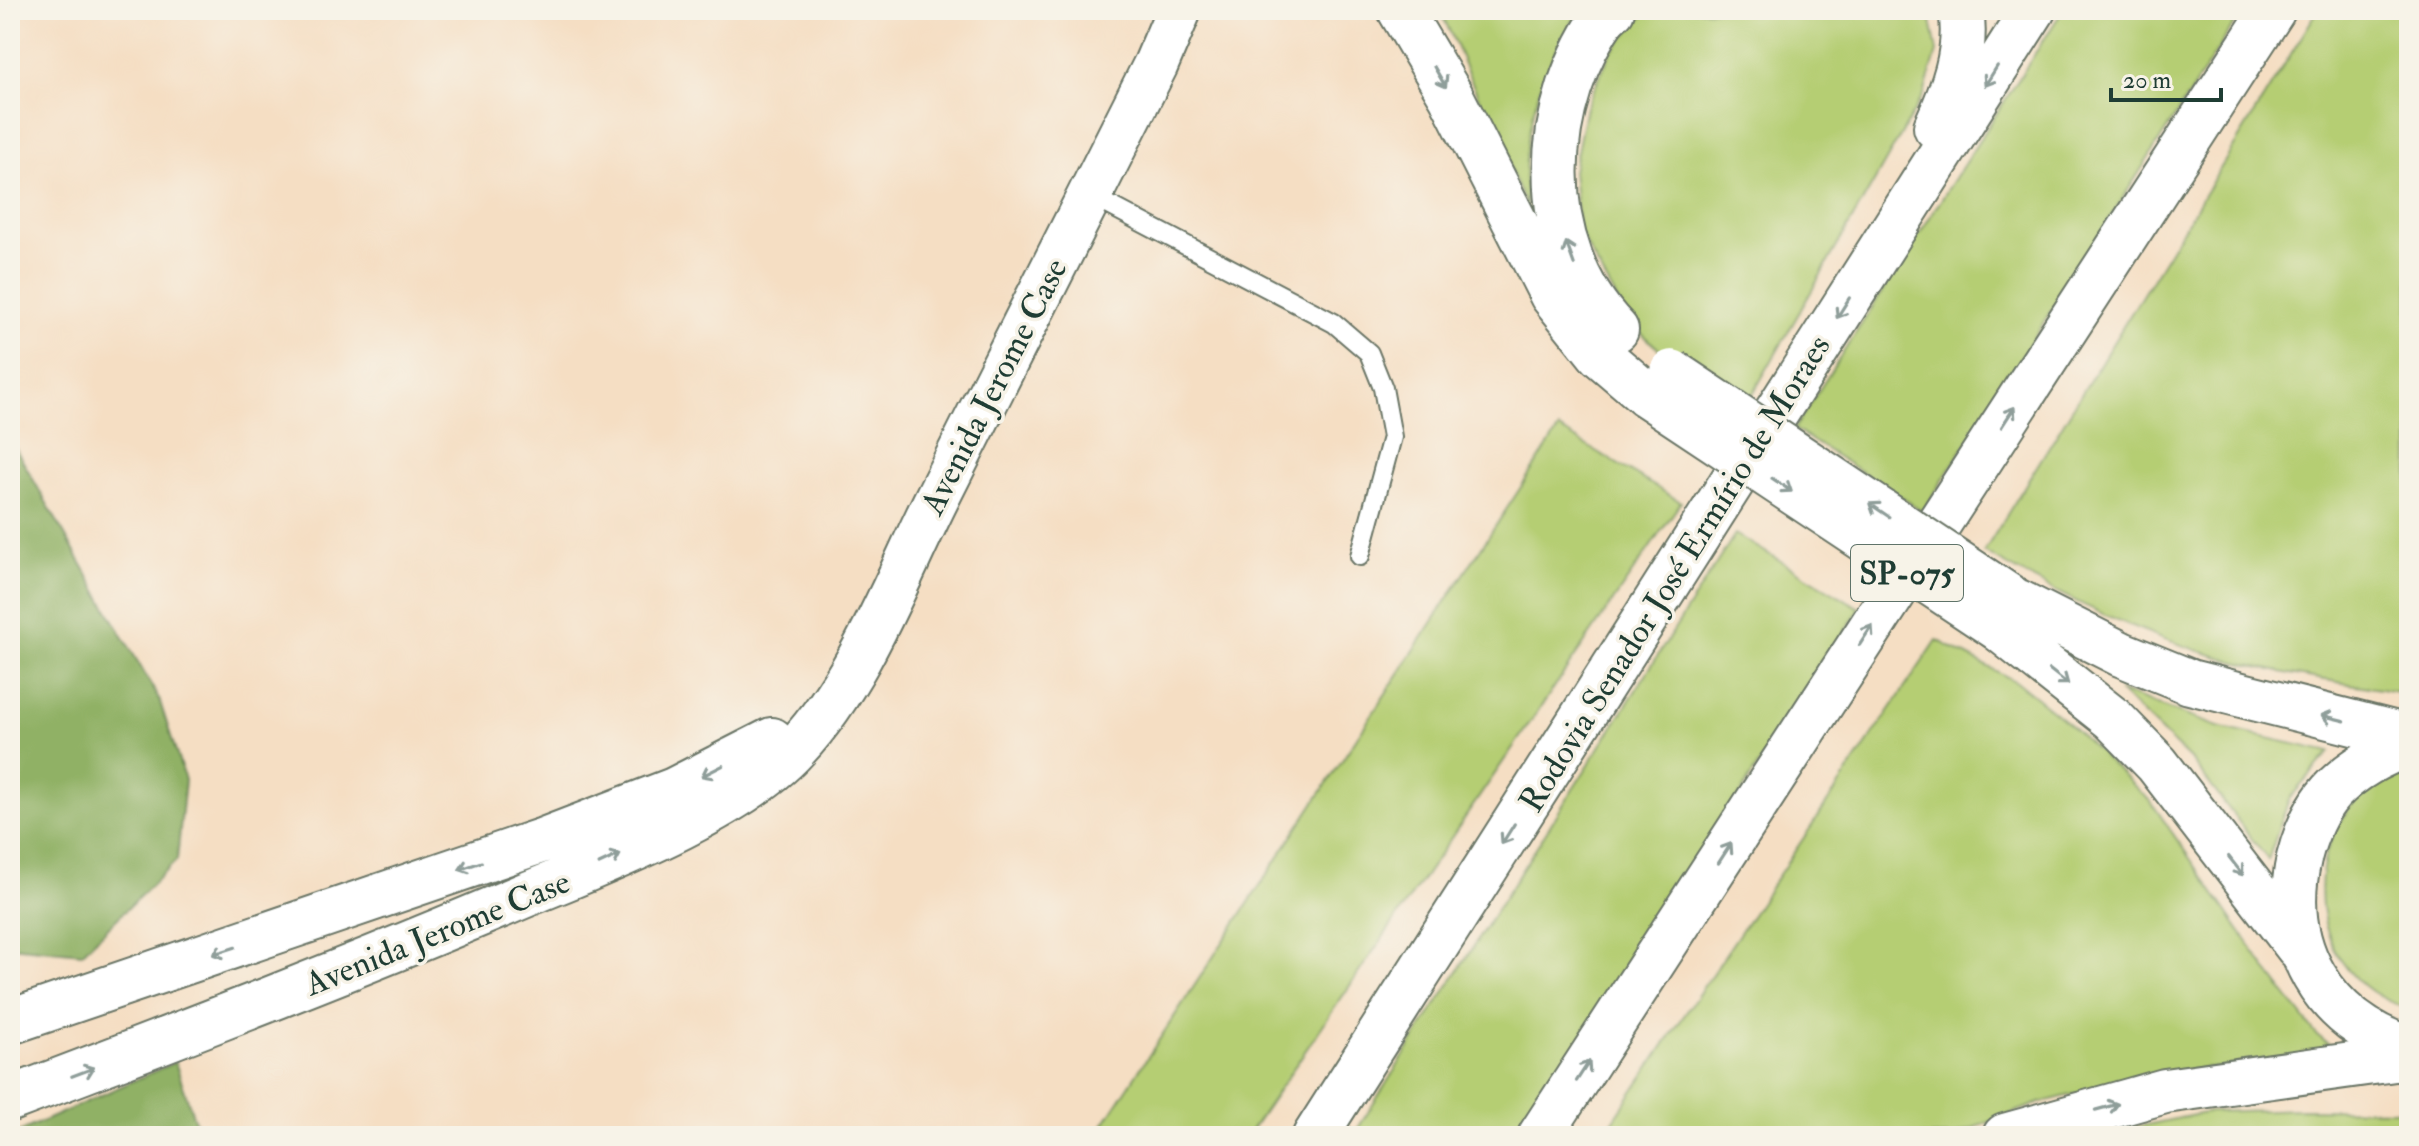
<svg xmlns="http://www.w3.org/2000/svg" width="2419" height="1146" viewBox="0 0 2419 1146" font-family="'IM FELL Double Pica',serif">
  <rect width="100%" height="100%" fill="#f7f3e8"/>
  <filter id="ink" filterUnits="userSpaceOnUse"><feTurbulence type="fractalNoise" baseFrequency=".0125" numOctaves="2"/><feDisplacementMap in="SourceGraphic" scale="16" xChannelSelector="R" yChannelSelector="G"/><feConvolveMatrix kernelMatrix="1 2 1 2 8 2 1 2 1" color-interpolation-filters="sRGB"/></filter>
  <filter id="wash" filterUnits="userSpaceOnUse"><feTurbulence type="fractalNoise" baseFrequency=".006" numOctaves="4" result="noise"/><feDisplacementMap in="SourceGraphic" scale="32" xChannelSelector="R" yChannelSelector="G"/><feGaussianBlur stdDeviation="1.8" result="paint"/><feColorMatrix in="noise" values="0 0 0 0 0 0 0 0 0 0 0 0 0 0 0 0 0 1.4 0 .05"/><feComposite in="paint" operator="in"/></filter>
  <g filter="url(#wash)">
    <rect width="100%" height="100%" fill="#f5dec3"/>
    <path fill="#b5ce73" stroke="#6a8654" stroke-width="2" d="M1437,10h143c-41,60 -61,126 -53,198l-81,-185z
      M1649,10h280l8,42 -13,42 -177,310 -86,-53 -31,-28 -51,-91 -6,-61 13,-64 25,-56z
      M2063,10h180l-320,501 -129,-82z
      M2318,10h91v684c-59,-11 -122,-18 -180,-34 -88,-25 -166,-62 -245,-108z
      M1559,429l122,73 -434,634h-151z
      M1735,534l125,74 -341,528h-166z
      M1937,640l80,42 53,43 81,77 120,174 45,58 25,21 -187,19 -115,29 -86,33h-350z
      M2119,691l99,36 112,25 -41,47 -21,61 -76,-99z
      M2409,768v240c-119,-30 -115,-207 0,-240z
      M2304,1109l105,1v26h-316l116,-24z"/>
    <path fill="#90b165" stroke="#58774c" stroke-width="2" d="M10,439l149,260 26,81 -8,80 -95,93 -72,-7z
      M175,1062l25,74h-190z"/>
  </g>
  <g filter="url(#ink)">
    <g fill="none" stroke-linecap="round" stroke-linejoin="round">
      <g stroke="#6a7566" stroke-width="22">
        <path id="lane" d="M1090,195l244,128 35,30 14,35 9,49 -32,119"/>
      </g>
      <g stroke="#6a7566" stroke-width="48">
        <path id="secondary" d="M1400,10l51,86 101,199 48,60 47,40
          M1609,10c-69,93 -76,234 7,320
          M2014,600l107,54 69,28 219,55
          M1998,628l115,91 44,45 141,183
          M2409,744c-29,11 -56,24 -78,48 -15,17 -26,43 -32,66 -20,88 24,163 110,191
          M10,1022l534,-182 130,-50 98,-50
          M10,1099c174,-66 349,-133 520,-206 78,-32 210,-83 266,-145 65,-70 99,-166 141,-250 72,-145 146,-289 219,-434l23,-54"/>
      </g>
      <g stroke="#6a7566" stroke-width="48">
        <path id="highway" d="M1604,17l8,-7
          M1936,127c17,-37 32,-76 25,-117
          M1315,1136l718,-1126
          M1540,1136l733,-1126
          M2005,1136l160,-45 244,-34"/>
      </g>
      <use href="#lane" stroke="#fff" stroke-width="18"/>
      <use href="#secondary" stroke="#fff" stroke-width="44"/>
      <use href="#highway" stroke="#fff" stroke-width="44"/>
      <g stroke="#6a7566" stroke-width="48" stroke-linecap="butt">
        <path id="secondary-bridge" d="M1672,372l342,228
          M1647,395l351,233"/>
      </g>
      <use href="#secondary-bridge" stroke="#fff" stroke-width="44"/>
    </g>
    <defs><path id="oneway-shaft" d="M-6 0H5M1.5-3L5.5 0L1.5 3" fill="none" stroke-width="1.6" stroke-linecap="round" stroke-linejoin="round" transform="scale(2)"/></defs>
    <g stroke="#8f9e9a">
      <use href="#oneway-shaft" transform="translate(1991 76) rotate(122)"/>
      <use href="#oneway-shaft" transform="translate(1440 77) rotate(60)"/>
      <use href="#oneway-shaft" transform="translate(1570 253) rotate(-110)"/>
      <use href="#oneway-shaft" transform="translate(1843 308) rotate(122)"/>
      <use href="#oneway-shaft" transform="translate(2008 417) rotate(-57)"/>
      <use href="#oneway-shaft" transform="translate(1782 485) rotate(34)"/>
      <use href="#oneway-shaft" transform="translate(1879 510) rotate(-146)"/>
      <use href="#oneway-shaft" transform="translate(1866 635) rotate(-57)"/>
      <use href="#oneway-shaft" transform="translate(2059 677) rotate(38)"/>
      <use href="#oneway-shaft" transform="translate(2333 718) rotate(-166)"/>
      <use href="#oneway-shaft" transform="translate(712 771) rotate(153)"/>
      <use href="#oneway-shaft" transform="translate(1508 834) rotate(122)"/>
      <use href="#oneway-shaft" transform="translate(1725 853) rotate(-57)"/>
      <use href="#oneway-shaft" transform="translate(610 859) rotate(-25)"/>
      <use href="#oneway-shaft" transform="translate(470 866) rotate(161)"/>
      <use href="#oneway-shaft" transform="translate(2236 866) rotate(52)"/>
      <use href="#oneway-shaft" transform="translate(224 951) rotate(162)"/>
      <use href="#oneway-shaft" transform="translate(1583 1071) rotate(-57)"/>
      <use href="#oneway-shaft" transform="translate(83 1072) rotate(-21)"/>
      <use href="#oneway-shaft" transform="translate(2107 1107) rotate(-15)"/>
    </g>
  </g>
  <g text-anchor="middle" stroke-width="7" stroke-linejoin="round" paint-order="stroke">
    <rect fill="#f7f3e8" stroke="#60746a" stroke-width="2" x="1851" y="545" width="112" height="56" rx="6"/>
    <g font-size="32" font-weight="bold" fill="#1f3d34">
      <text x="1907" y="584">SP-075</text>
    </g>
    <g font-size="34" fill="#1f3d34" stroke="#f7f3e8">
      <text transform="translate(993 386) rotate(-63)" y="12">Avenida Jerome Case</text>
      <text transform="translate(1674 573) rotate(-58)" y="12">Rodovia Senador José Ermírio de Moraes</text>
      <text transform="translate(437 932) rotate(-22)" y="12">Avenida Jerome Case</text>
    </g>
  </g>
  <rect width="2419" height="1146" fill="none" stroke="#f7f3e8" stroke-width="40"/>
  <path d="M2111 88v12h110v-12" fill="none" stroke="#1f3d34" stroke-width="4"/>
  <text x="2123" y="88" font-size="24" fill="#1f3d34" stroke="#f7f3e8" stroke-width="6" paint-order="stroke">20 m</text>
</svg>
